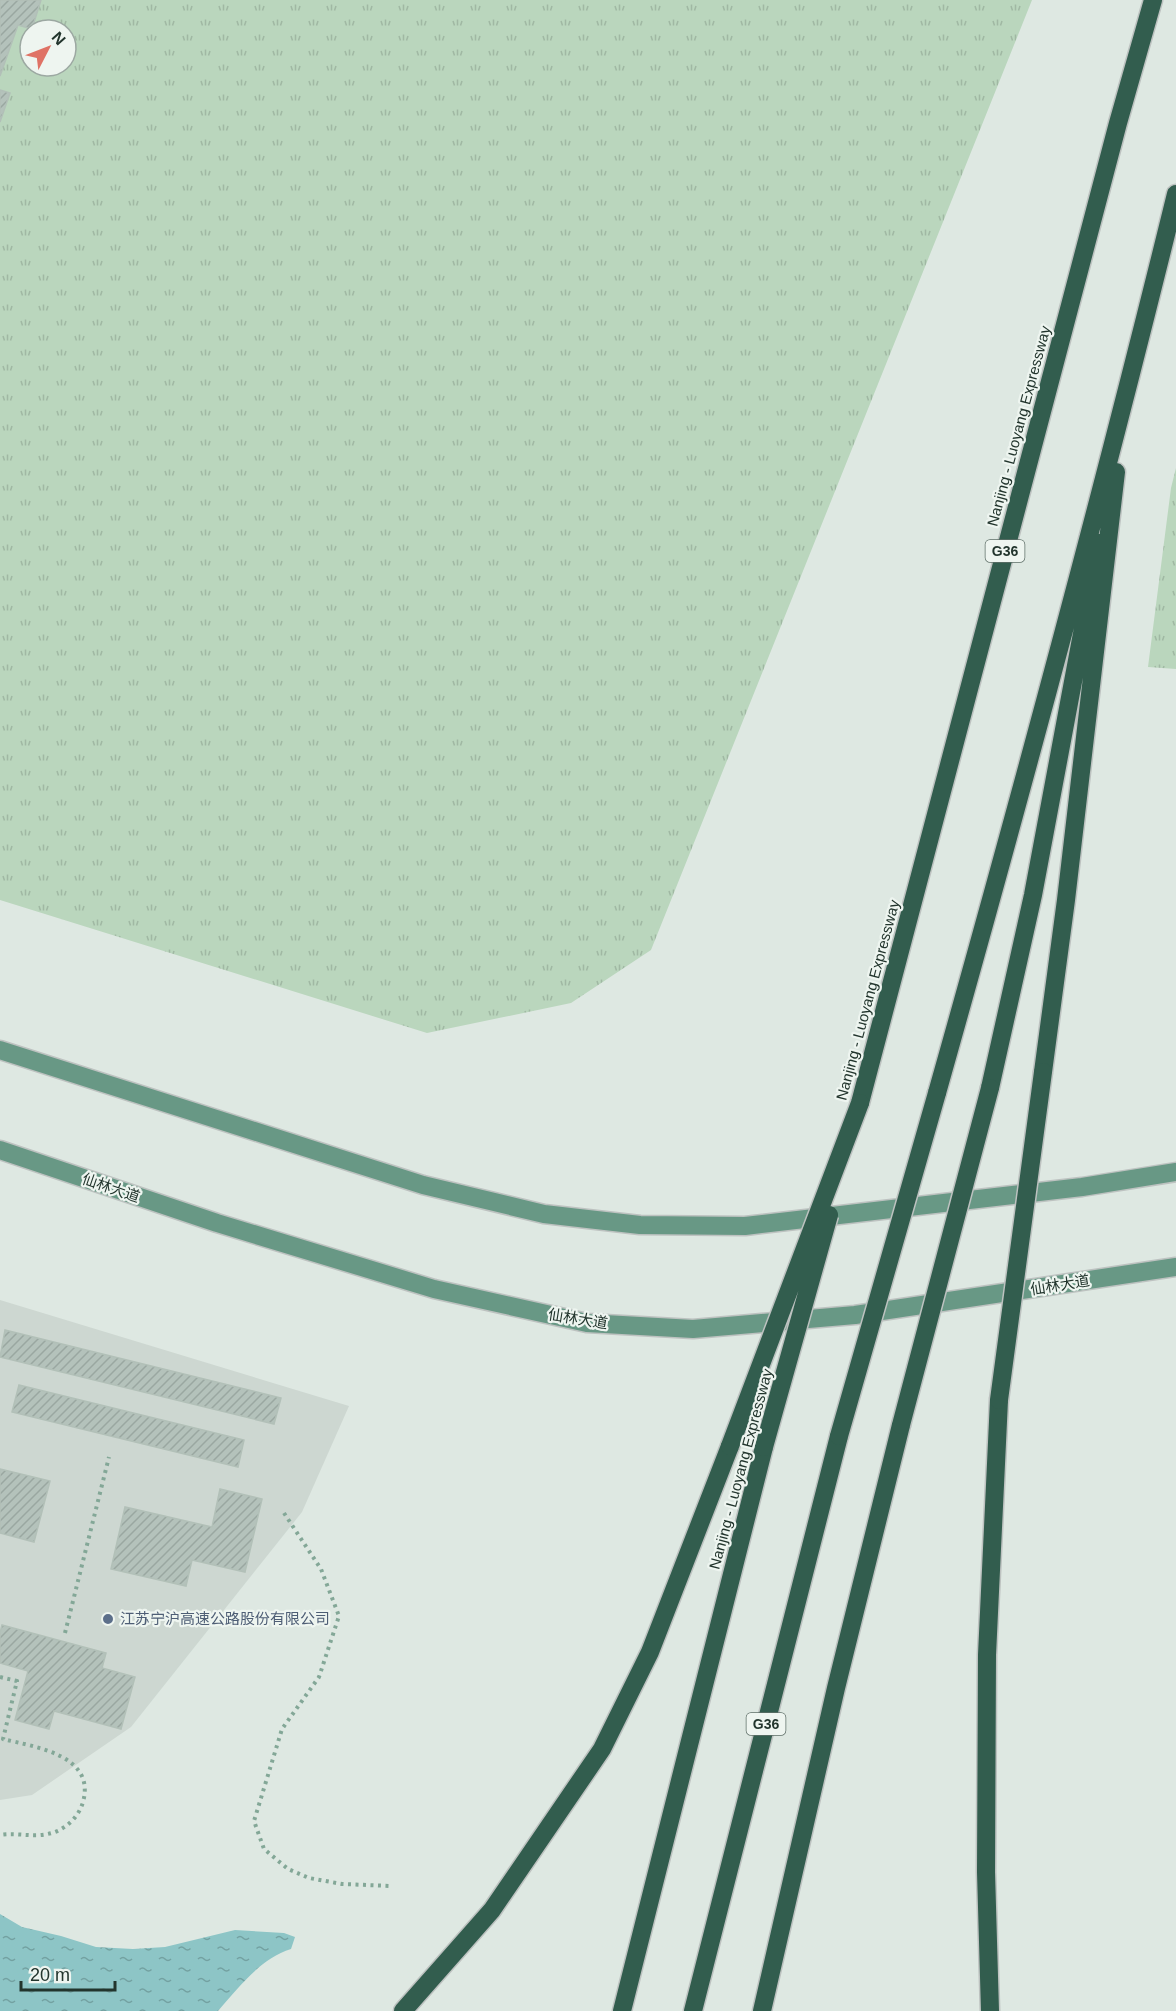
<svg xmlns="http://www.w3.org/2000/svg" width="1176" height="2011" viewBox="0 0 1176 2011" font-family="Arial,'Noto Sans SC',sans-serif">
  <defs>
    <pattern id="grass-tufts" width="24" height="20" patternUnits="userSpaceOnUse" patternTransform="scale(1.5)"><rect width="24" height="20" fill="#bad6bd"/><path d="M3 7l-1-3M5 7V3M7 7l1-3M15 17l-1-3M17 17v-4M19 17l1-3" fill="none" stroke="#a0b8a3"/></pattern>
    <pattern id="water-ripples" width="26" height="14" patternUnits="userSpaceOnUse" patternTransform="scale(1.5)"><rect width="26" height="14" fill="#8dc5c6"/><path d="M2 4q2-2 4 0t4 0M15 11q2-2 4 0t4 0" fill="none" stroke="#73a1a1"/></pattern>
    <pattern id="building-hatch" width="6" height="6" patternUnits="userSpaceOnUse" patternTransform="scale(1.5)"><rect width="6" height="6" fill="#b4c2bb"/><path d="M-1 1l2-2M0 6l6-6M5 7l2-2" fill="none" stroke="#9aa7a1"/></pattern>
  </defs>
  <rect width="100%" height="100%" fill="#dee8e2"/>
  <path fill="#cdd7d1" d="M0,1300l349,106 -47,106 -171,215 -99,68 -32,5z"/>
  <path fill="url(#grass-tufts)" fill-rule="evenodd" d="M0,0h1032l-381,950 -80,53 -144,30 -427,-133zM30,30h36v36h-36z
    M1176,468v201l-28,-2 23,-179z"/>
  <path fill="url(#water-ripples)" d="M0,1914l22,13 39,9 35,11 37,2 32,-2 70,-17 49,3 11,4 -4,12c-31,10 -52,38 -73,62h-218z"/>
  <path fill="url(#building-hatch)" stroke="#b2c0b8" stroke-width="1.5" d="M0,0h41l-9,29 -14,-4 -18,51z
    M0,90l10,3 -10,29z
    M5,1330l276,68 -7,26 -274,-67z
    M19,1385l225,55 -6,27 -226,-55z
    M0,1469l50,12 -16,61 -34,-9z
    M220,1489l42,10 -17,73 -53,-12 -6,26 -75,-17 14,-62 87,20z
    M2,1625l104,28 -4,15 33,9 -14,52 -67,-18 -5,18 -34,-9 13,-49 -28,-8v-30z"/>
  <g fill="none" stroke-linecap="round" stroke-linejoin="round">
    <g stroke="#bdc2c0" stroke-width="21">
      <path id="major" d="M0,1050l423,135 121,29 96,11 105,1 337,-39 94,-15
        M0,1150l217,73 217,66 153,34 106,6 162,-14 321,-48"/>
    </g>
    <g stroke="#bdc2c0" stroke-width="21">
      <path id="highway" d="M1043,1072l23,-172 50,-428
        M990,1088l43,-193 66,-352
        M937,1093c84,-298 165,-598 239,-899
        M860,1103l258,-980 35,-123
        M403,2011l89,-101 110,-161 48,-97 80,-206
        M622,2011l142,-564
        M693,2011l146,-575
        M762,2011l74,-323 65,-263
        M990,2011l-4,-139 1,-217 12,-255"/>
    </g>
    <path stroke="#83a797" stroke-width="4" stroke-dasharray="3 4.5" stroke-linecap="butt" d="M284,1513l37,56 18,47 -20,61 -37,52 -28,92 10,28 24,20 21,9 33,6 49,2
      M65,1633l44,-176
      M0,1677l17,4 -14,58c32,8 93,16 80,63 -4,14 -15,25 -28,30 -21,7 -35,0 -55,3"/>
    <use href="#major" stroke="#689885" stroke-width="18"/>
    <use href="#highway" stroke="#325d4e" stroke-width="18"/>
    <g stroke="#bdc2c0" stroke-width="21" stroke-linecap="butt">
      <path id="highway-bridge" d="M999,1400l44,-328
        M901,1425l89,-337
        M839,1436l98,-343
        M730,1446l130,-343
        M764,1447l65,-232"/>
    </g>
    <use href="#highway-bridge" stroke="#325d4e" stroke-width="18"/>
  </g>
  <circle fill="#5c6f8a" stroke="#eef5f0" stroke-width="2" cx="108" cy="1619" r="6"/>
  <g text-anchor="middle" stroke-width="4.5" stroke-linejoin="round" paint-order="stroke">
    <g fill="#eef5f0" stroke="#5f6f68" stroke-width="1.5">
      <rect x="985.5" y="540" width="39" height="22" rx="4.5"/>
      <rect x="746.5" y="1713" width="39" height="22" rx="4.5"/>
    </g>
    <g font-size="14" font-weight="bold" fill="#22352d">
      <text x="1005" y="556">G36</text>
      <text x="766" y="1729">G36</text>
    </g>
    <g font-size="15" fill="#22352d" stroke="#eef5f0">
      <text transform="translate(1019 426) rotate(-75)" y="5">Nanjing - Luoyang Expressway</text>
      <text transform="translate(868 1000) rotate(-75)" y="5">Nanjing - Luoyang Expressway</text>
      <text transform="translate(111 1188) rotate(19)" y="5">仙林大道</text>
      <text transform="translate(1060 1285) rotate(-9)" y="5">仙林大道</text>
      <text transform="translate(578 1319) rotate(9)" y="5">仙林大道</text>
      <text transform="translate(741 1469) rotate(-75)" y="5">Nanjing - Luoyang Expressway</text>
    </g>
    <g font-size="15" fill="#4e5e75" stroke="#eef5f0" text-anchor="start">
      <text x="120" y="1624">江苏宁沪高速公路股份有限公司</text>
    </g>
  </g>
  <g transform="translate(48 48) rotate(48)"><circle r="28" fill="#eef5f0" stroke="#9ca8a2" stroke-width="1.5"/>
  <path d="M0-4.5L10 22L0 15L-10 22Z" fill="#df7265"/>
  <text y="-9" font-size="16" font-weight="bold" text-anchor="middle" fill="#22352d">N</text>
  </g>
  <path d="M21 1981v9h94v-9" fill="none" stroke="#22352d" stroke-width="3"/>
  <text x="30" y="1981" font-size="18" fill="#22352d" stroke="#eef5f0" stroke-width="4.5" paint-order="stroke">20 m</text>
</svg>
